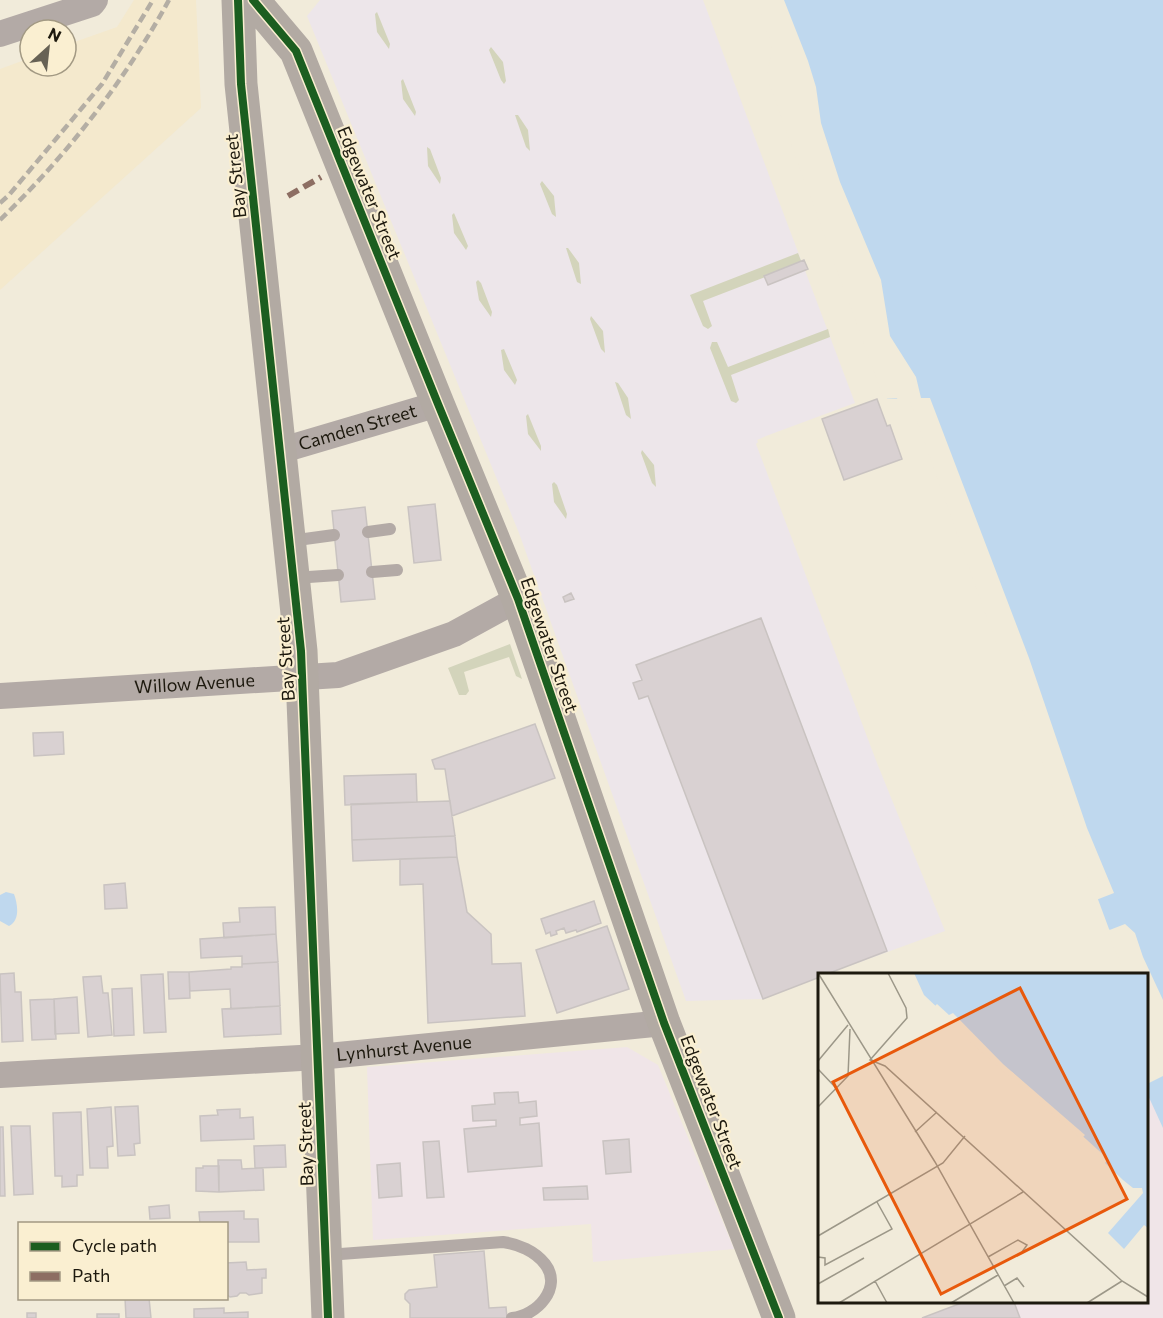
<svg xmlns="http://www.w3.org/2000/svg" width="1163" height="1318" viewBox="0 0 1163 1318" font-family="Commissioner,sans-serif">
  <rect width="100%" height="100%" fill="#f1ebda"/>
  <path fill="#ede6ea" d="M320,0h383l152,403 -89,33 -9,4 1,2 -2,2 121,319 68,168 -118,43h-7l-1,3 -56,22 -77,2 -167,-468 -212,-517z"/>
  <path fill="#f0e5e8" d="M627,1047l31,18 76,184 -141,13 -2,-38 -218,16 -6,-173z
    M1147,1091l16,37v190h-143l-6,-16h132z"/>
  <path fill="#f4e9cd" d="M134,0h62l5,108 -201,182v-221l30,-11v8h36v-21l51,-18z"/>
  <path fill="#d3d4bb" d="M377,12l13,32 -1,5 -12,-17 -2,-18z
    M491,47l12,15 3,19 -2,3 -3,-4 -12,-30z
    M403,79l13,33 -1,4 -12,-17 -2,-18z
    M515,115h3l10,15 2,21 -4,-4z
    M427,147l3,2 11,29 -1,6 -12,-18z
    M542,181l12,15 2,21 -4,-3 -12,-30z
    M454,213l14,33 -2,4 -12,-17 -2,-18z
    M566,248h2l11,15 2,21 -4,-2z
    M798,253l4,10 -99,38 9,25 -4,3 -5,-3 -13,-31z
    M478,280l3,3 11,29 -1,5 -12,-17 -3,-18z
    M591,316l12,15 2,22 -4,-4 -11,-30z
    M828,329l2,8 -99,38 8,25 -3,3 -5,-2 -21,-53 2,-6h5l11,25z
    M504,349l13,31 -2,5 -11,-15 -3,-20z
    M615,382l3,1 10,15 3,21 -5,-4z
    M528,414l13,32v5l-13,-17 -2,-18z
    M642,450l12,15 2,22 -4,-4 -11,-30z
    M554,482l3,3 10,29 -1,5 -12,-17 -2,-18z
    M510,644l12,35 -6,-3 -7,-19 -45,15 5,19 -3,4h-7l-11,-27z"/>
  <path fill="#bfd8ee" d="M759,0h404v1062l-17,-88 -37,-45 -197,-531 -25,1 -112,-353z
    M6,892l8,2c4,11 6,27 -5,32l-9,-5v-26z
    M1163,1076v52l-17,-37 1,-7z"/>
  <path fill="#f1ebda" d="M756,0h28l24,61 8,26 5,36 19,59 41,98 9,56 26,41 5,21h9l99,260 58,170 27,65 -18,7 -108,-279 -78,-220h-12l-1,-3 -13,1 -117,-321 5,-32z
    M1125,924l10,9 8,24 20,43v65l-3,-2 -14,-34v-55h-21l-18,-43z"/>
  <path fill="#d9d1d2" stroke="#c9c3c1" stroke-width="1.5" d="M804,260l4,9 -40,16 -4,-9z
    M877,399l10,27 3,-1 12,34 -58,21 -22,-61z
    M435,504l6,56 -27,3 -6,-56z
    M365,507l10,92 -34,3 -9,-91z
    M571,593l3,6 -9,3 -2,-5z
    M761,618l126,333 -60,23h-7v3l-57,22 -115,-303 -9,3 -6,-16 9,-3 -6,-15z
    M535,724l20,54 -103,38 -7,-47h-10l-3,-9z
    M63,732l1,22 -30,2 -1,-23z
    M416,774l1,28 -72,3 -1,-29z
    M450,801l5,35 -103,4 -1,-36z
    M455,836l2,21 -104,4 -1,-21z
    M457,857l10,55 24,22 1,30 29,-1 4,53 -97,7 -5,-139 -23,1v-26z
    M125,883l2,25 -22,1 -1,-24z
    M594,901l7,22 -24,9 -1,-2 -10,3 -2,-5 -8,3 1,3 -6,2 -1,-4 -4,2 -5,-15z
    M275,907l1,27 -52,4 -1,-15 17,-1 -1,-14z
    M607,926l22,63 -72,24 -21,-63z
    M276,934l2,28 -36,2v-8l-41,2 -1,-19z
    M278,962l2,44 -49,3 -1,-20 -40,2 -1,-19 42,-3v-2h11v-3z
    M168,972h21l1,26 -21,1z
    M14,973l1,19h6l2,49 -21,1 -2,-68z
    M163,974l3,58 -22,1 -3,-58z
    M101,976l2,17h5l4,42 -24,2 -5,-60z
    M132,988l2,47 -20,1 -2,-47z
    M77,997l2,36 -24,1 -1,-35z
    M54,999l2,40 -24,1 -2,-40z
    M280,1006l1,28 -57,3 -2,-28z
    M518,1092l1,11 17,-2 1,15 -17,2v7l19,-2 3,43 -74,6 -4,-43 32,-3v-6l-23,1 -1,-15 23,-2 -1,-11z
    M138,1106l2,37 -6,1 1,11 -17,1 -3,-49z
    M111,1107l2,39 -6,1 1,21h-18l-3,-59z
    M240,1109v9l13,-1 1,22 -53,2 -1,-25 18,-1 -1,-5z
    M81,1112l2,63h-6v11l-15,1v-11h-7l-2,-63z
    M11,1126h19l3,68 -19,1z
    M0,1127h3l2,69h-5z
    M629,1139l2,33 -25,2 -3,-33z
    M439,1141l5,56 -17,1 -4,-56z
    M285,1145l1,22 -31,1 -1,-22z
    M218,1160h23l1,9 21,-1 1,22 -45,2z
    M400,1163l2,33 -23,2 -2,-33z
    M203,1166h16v26l-23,-1v-23h7z
    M587,1186l1,13 -44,1 -1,-12z
    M169,1205l1,13 -20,1 -1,-12z
    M244,1211v8h14l1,23h-33v-18h-26l-1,-12z
    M484,1251l5,57 17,-1 1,11h-97v-14l-5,-5v-5l4,-4 28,-3 -3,-32z
    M246,1262l1,8 19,-1v9h-4v15l-13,2 -3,-2h-6l-3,3 -7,1 -4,-3v-31z
    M125,1298h24l2,20h-25z
    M964,1302h50l6,16h-98z
    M224,1308v5l24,-1v6h-54v-9z
    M27,1313h9v5h-9z
    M97,1314h22v4h-22z"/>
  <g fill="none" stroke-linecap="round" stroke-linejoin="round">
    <path stroke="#b3aaa6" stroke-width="12" d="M368,532l22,-3
      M290,541l44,-6
      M372,572l25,-2
      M294,578l44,-3
      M327,1255l176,-13c15,2 32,9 42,22 18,23 -8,52 -33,54"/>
    <g stroke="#b3aaa6" stroke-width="26">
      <path d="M0,34l92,-30 3,-4"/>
      <path id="s1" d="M279,451l159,-47"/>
      <path id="s2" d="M0,696l338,-21 116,-41 64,-35"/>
      <path id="s3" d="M0,1075l318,-18 346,-34"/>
    </g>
    <path stroke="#b2aaa3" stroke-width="33" d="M238,0l3,84 60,567 27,667
      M253,0l43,51 142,353 80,195 146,424 115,295"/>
    <path stroke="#b4aea4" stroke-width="4.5" stroke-dasharray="9 4.5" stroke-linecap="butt" d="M0,203l9,-8 93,-111 51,-84
      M0,220c67,-65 124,-138 169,-220"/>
    <path stroke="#8d6e63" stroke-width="6" stroke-dasharray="12 6" stroke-linecap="butt" d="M288,196l33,-19"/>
    <g stroke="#faefd1" stroke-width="11">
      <path id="cycleway" d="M238,0l3,84 60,567 27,667
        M253,0l43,51 142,353 80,195 146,424 115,295"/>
    </g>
    <use href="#cycleway" stroke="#1b5e20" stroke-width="8"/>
  </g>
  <g text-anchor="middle" stroke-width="4.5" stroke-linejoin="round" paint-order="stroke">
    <g font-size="18" fill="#1d190e" stroke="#faefd1">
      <text transform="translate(236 176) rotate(-96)" y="6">Bay Street</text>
      <text transform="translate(369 193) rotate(68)" y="6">Edgewater Street</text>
      <text dy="6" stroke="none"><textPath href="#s1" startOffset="82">Camden Street</textPath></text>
      <text transform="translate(549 645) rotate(71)" y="6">Edgewater Street</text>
      <text transform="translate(286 659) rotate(-94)" y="6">Bay Street</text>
      <text dy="6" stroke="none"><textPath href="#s2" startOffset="195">Willow Avenue</textPath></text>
      <text dy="6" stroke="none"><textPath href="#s3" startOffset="405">Lynhurst Avenue</textPath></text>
      <text transform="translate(711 1102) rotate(69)" y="6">Edgewater Street</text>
      <text transform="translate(306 1144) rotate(-92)" y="6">Bay Street</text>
    </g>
  </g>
  <g transform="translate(818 973)">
    <rect width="330" height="330" fill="#f1ebda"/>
    <path d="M96,0h234v255l-4,-3 -20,24 -16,-16 35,-40 -1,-5h-9l-10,-8 -18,-17 3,-4 -96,-87 -4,2 -84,-79z" fill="#bfd8ee"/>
    <path d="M119,31l12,11 4,-2 50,51 82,71 -4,4 -120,-105 -27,-27z" fill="#f1ebda"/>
    <path fill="none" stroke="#9c9788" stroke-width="1.5" d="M0,0l117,189 79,141M70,0l18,35 1,10 -37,42 15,6 237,215 26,16M0,88l30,-36M0,96l18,19M0,134l30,-31 2,-47M97,159l22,-20M0,263l125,-73 22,-27M0,284l7,1v7l67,-36 -15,-27M170,284l30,-17 9,5 -5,7M57,308l12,22M0,311l46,-26M186,313l13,-8 7,9M21,330l184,-111M133,330l47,-28M269,330l35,-22"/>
    <path fill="#e8590c" fill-opacity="0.15" stroke="#e8590c" stroke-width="3" d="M202,15l107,211 -186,95 -108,-212z"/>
    <rect width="330" height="330" fill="none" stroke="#1d190e" stroke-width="3"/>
  </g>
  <rect x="18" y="1222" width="210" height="78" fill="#faefd1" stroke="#a29983" stroke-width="1.5"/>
  <rect x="30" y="1242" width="30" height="9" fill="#1b5e20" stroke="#a29983" stroke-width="1.5"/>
  <text x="72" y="1252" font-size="18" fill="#1d190e">Cycle path</text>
  <rect x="30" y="1272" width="30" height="9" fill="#8d6e63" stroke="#a29983" stroke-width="1.5"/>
  <text x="72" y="1282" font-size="18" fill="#1d190e">Path</text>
  <g transform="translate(48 48) rotate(27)"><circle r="28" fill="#faefd1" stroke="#a29983" stroke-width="1.5"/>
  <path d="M0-4.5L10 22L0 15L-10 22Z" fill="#676255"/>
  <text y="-9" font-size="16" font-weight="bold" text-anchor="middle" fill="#1d190e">N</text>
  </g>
</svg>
